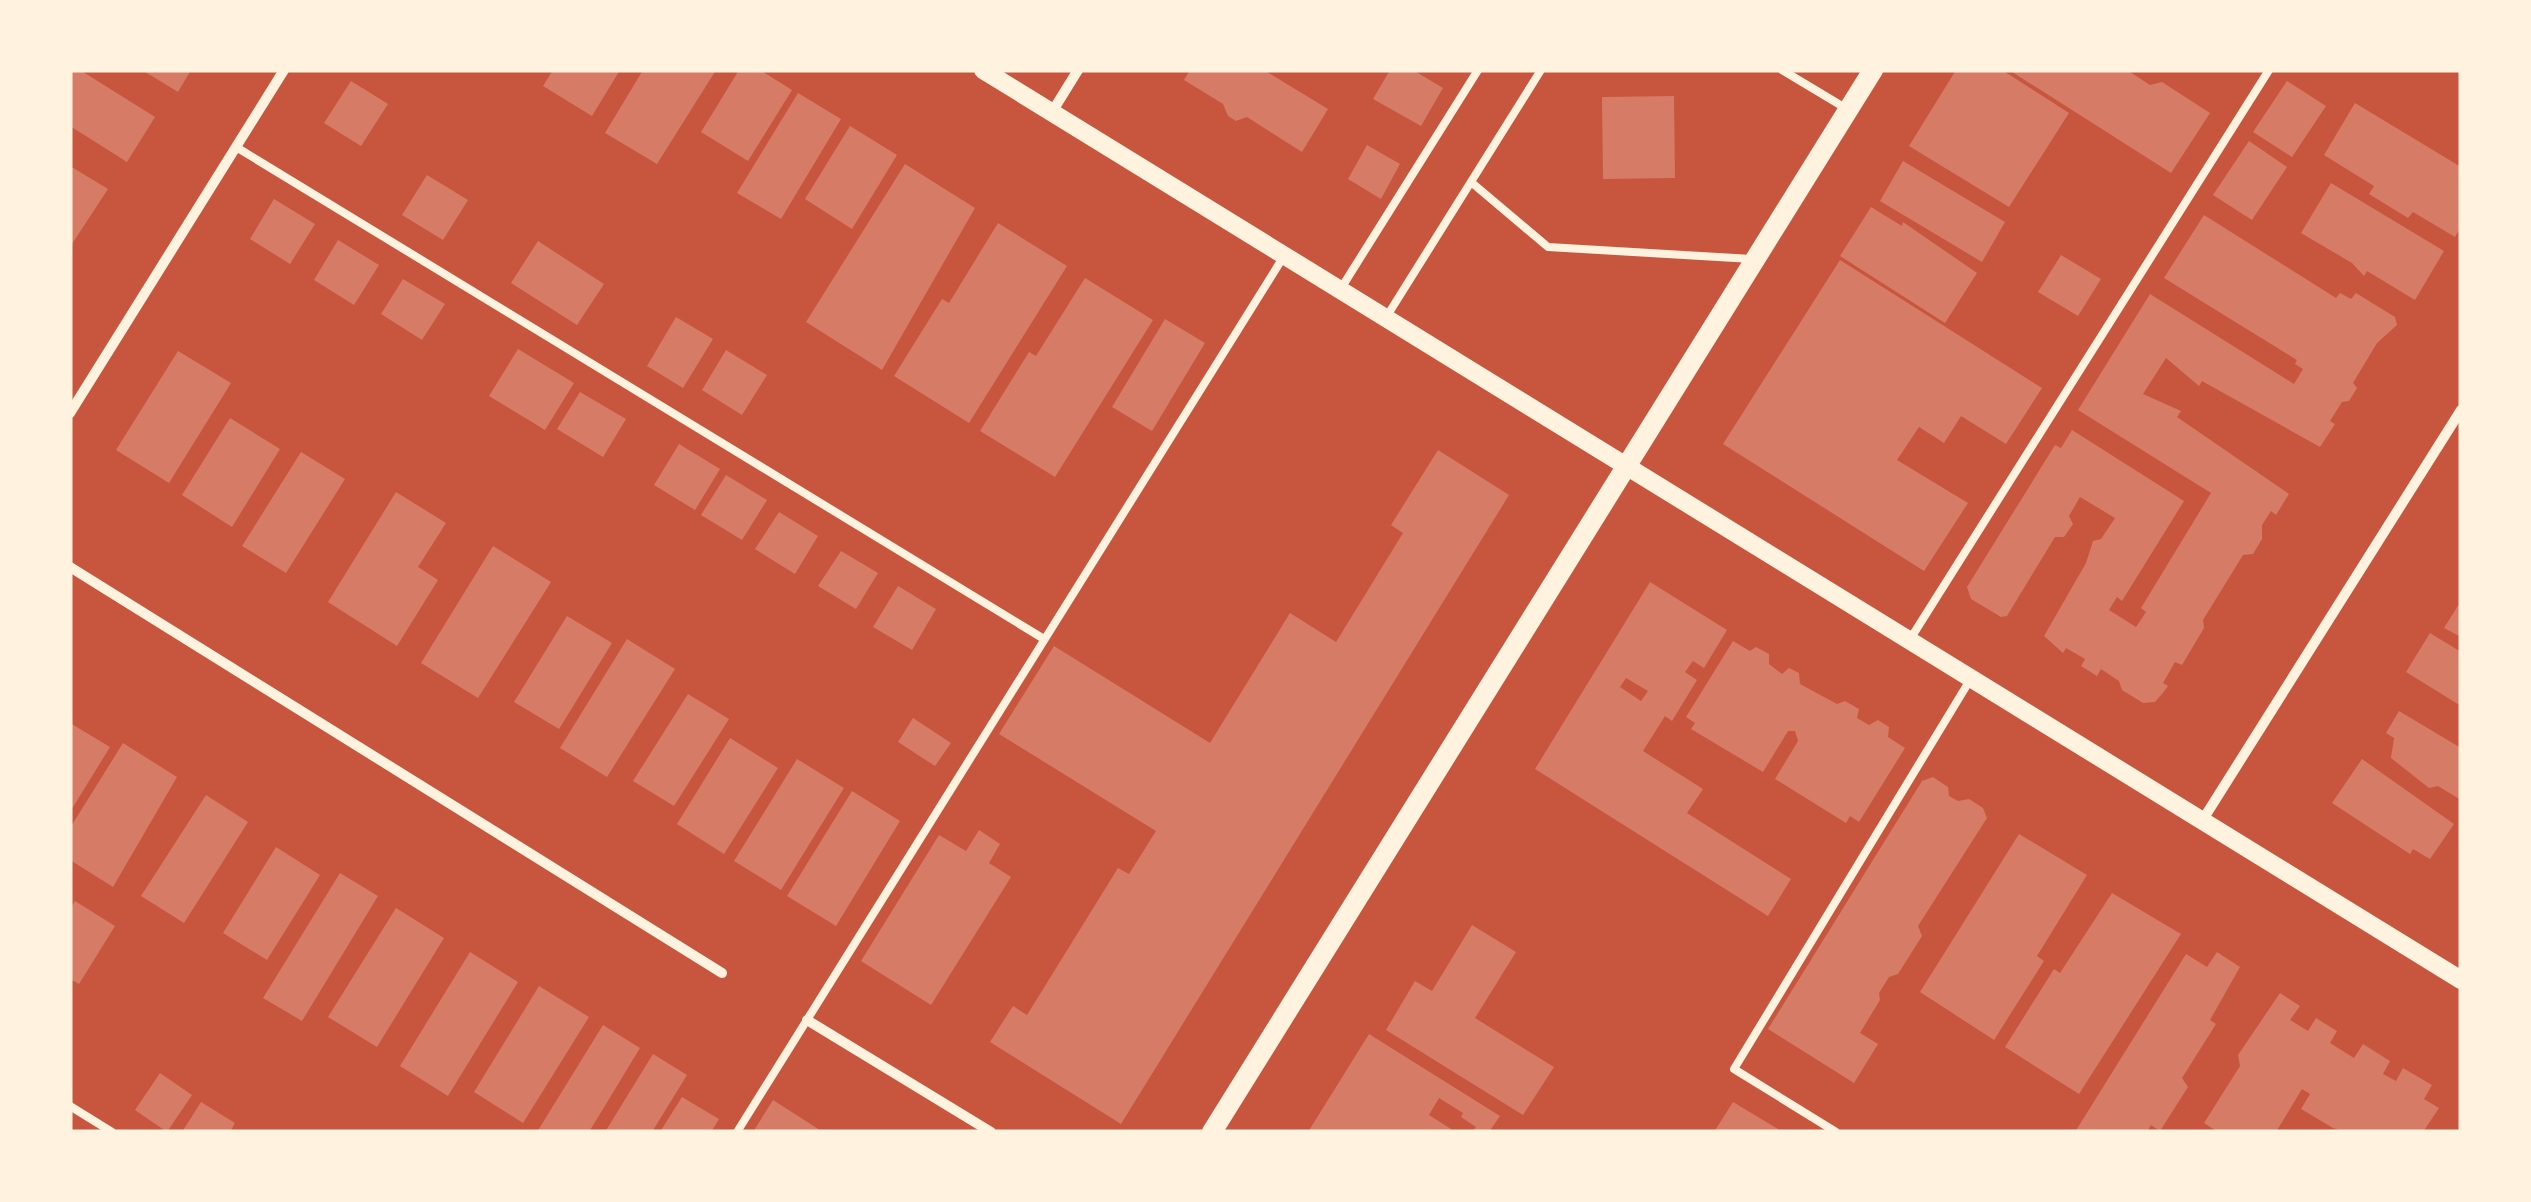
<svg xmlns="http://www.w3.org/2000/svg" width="2531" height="1202" viewBox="0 0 2531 1202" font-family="Barlow,sans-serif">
  <rect width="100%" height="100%" fill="#c8553d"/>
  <path fill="#d67c66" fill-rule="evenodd" d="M70,70h10l75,47 -28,45 -57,-36z
    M142,70h49l-13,22z
    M553,70h67l-28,46 -49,-30z
    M643,70h73l-59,94 -52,-31z
    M739,70h21l32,20 -44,71 -47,-29z
    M1190,70h74l64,39 -26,43 -55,-35 -11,4 -8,-5 -5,-12 -39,-24z
    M1390,70h23l30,18 -22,38 -48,-27z
    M1956,70h46l67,43 -60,94 -100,-61z
    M2009,70h118l23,15 12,-3 48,31 -39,60z
    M351,81l37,23 -27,42 -37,-23z
    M2287,81l39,25 -34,51 -39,-25z
    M798,93l43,26 -60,100 -44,-26z
    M1674,96l1,82 -72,1 -1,-82z
    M2355,103l106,64v60l-6,10 -42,-25 -5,6 -39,-24 5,-8 -50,-31z
    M850,126l47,29 -45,74 -47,-30z
    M2249,141l38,26 -35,53 -39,-25z
    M1367,145l33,19 -19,35 -33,-20z
    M1903,161l102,61 -23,40 -102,-61z
    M905,164l70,44 -93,162 -76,-48z
    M70,166l38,23 -38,58z
    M427,175l41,25 -25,40 -41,-25z
    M2331,183l113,68 -29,49 -48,-29 -3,5 -12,-13 -51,-30z
    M274,199l41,25 -25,40 -40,-25z
    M1871,207l31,19 1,-4 74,51 -32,50 -105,-67z
    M2204,215l132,83 4,-5 11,6 5,-6 39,24 2,8 -20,18 -24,40 4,5 -8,13 -7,1 -12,19 5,3 -15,23 -118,-66 -3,5 -33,-28 -23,36 38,17 -4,6 112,77 -13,21 -5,-4 -9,14v14l-9,15 -10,1 -40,65 1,8 -22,37 -7,-3 -12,21 5,3 -6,8 -7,8 -12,1 -21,-13 -3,-9 -18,-12 -4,7 -16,-10 4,-7 -19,-11 -3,5 -19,-17 42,-73 7,-22 8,-2 14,-21 -35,-21 -11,19 4,8 -9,13h-9l-48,79 -6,1 -30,-18 -4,-12 88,-142 6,3 11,-18 112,71 -62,100 -5,-4 -8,13 27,17 10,-15 -5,-4 70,-115 -133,-83 72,-116 144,90 9,-15 -8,-5 2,-4 -133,-82z
    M998,223l69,43 -98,157 -75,-47 48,-77 7,4z
    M338,240l41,25 -25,40 -40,-25z
    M538,241l66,43 -27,41 -66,-42z
    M2061,255l40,24 -23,37 -40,-24z
    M1840,260l202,128 -36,56 -45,-28 -17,27 -25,-16 -22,33 71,43 -44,68 -201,-127z
    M1085,278l68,42 -98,157 -75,-46 49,-79 7,4z
    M403,279l42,25 -23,36 -41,-26z
    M676,317l37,22 -30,49 -36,-22z
    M1165,319l40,24 -53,88 -40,-24z
    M518,349l56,34 -29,47 -56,-34z
    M726,350l41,25 -25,40 -40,-25z
    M178,351l53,32 -62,100 -53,-33z
    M580,392l46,27 -23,38 -46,-28z
    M230,418l50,31 -48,78 -50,-32z
    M679,444l41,25 -25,41 -41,-25z
    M1438,450l71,45 -388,629 -131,-82 23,-36 14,9 91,-147 11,6 27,-43 -157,-97 55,-88 156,97 80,-130 46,29 67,-109 -12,-8z
    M301,452l44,27 -59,94 -44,-27z
    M726,475l41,25 -25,40 -41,-25z
    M396,492l50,31 -28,44 20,13 -41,66 -69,-44z
    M779,512l39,24 -23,38 -40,-25z
    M493,546l58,36 -73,116 -57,-35z
    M841,551l37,22 -22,36 -38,-23z
    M1650,582l77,48 -23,38 -11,-7 -8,11 12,8 -25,41 -7,-5 -22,35 60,38 -16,24 104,66 -23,37 -233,-147zM1626,678l22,13 -7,10 -21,-14z
    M898,586l38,23 -24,41 -39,-23z
    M2461,601v36l-17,-9z
    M567,616l45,27 -53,86 -45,-27z
    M2430,633l31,19v54l-55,-34z
    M627,639l48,30 -68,108 -47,-29z
    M1733,641l17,10 6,-4 13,7v10l13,10 7,-6 10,5 1,11 37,20 8,-3 14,8 -2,9 12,7 9,-5 11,7 -1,10 17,11 -46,74 -9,-6 -4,7 -71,-44 23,-38 -3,-10h-7l-25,41 -72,-43 4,-6 -9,-6z
    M688,694l41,25 -55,87 -41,-25z
    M2399,711l62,37v52l-23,-14 -9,2 -38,-30 3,-20 -8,-5z
    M913,718l38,25 -16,23 -37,-24z
    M70,723l40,24 -40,65z
    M730,738l48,30 -54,86 -47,-30z
    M123,743l54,34 -64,110 -43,-27v-32z
    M797,759l47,29 -63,102 -47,-29z
    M2362,759l92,65 -24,35 -17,-10 -3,5 -78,-51z
    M1933,777l15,10 1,9 9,5 11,-2 14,9 4,10 -69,108 4,10 -24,38 -9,3 -10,16 1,7 -20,33 18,11 -24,39 -86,-54 154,-248z
    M852,791l48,30 -64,105 -49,-30z
    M206,795l42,27 -64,101 -43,-27z
    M979,830l21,14 -11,19 22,14 -80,128 -70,-44 78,-126 27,16z
    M2019,834l68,41 -50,81 7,5 -50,79 -74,-48z
    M276,847l44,28 -53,85 -44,-27z
    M340,873l38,23 -76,125 -39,-23z
    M2112,893l69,41 -102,160 -74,-47 49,-78 6,4z
    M75,901l40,25 -36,58 -9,-5v-70z
    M396,908l48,30 -67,109 -49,-30z
    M1472,925l44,27 -41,66 79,49 -31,48 -137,-85 29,-49 17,10z
    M470,952l48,30 -70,114 -48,-30z
    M2217,952l23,15 -30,53 6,4 -34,54 6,9 -28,44 -9,-6 -4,7h-72l111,-178 21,13z
    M539,986l50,31 -66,106 -49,-31z
    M2280,993l20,13 -10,14 18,11 8,-13 21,13 -7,12 24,15 9,-14 27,17 -7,13 13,7 7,-13 29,17 -8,14 15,9 -16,24h-78l-12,-4 -32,-19 9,-15 -8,-5 -26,43h-58l-14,-9 36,-57 -2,-11z
    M603,1025l37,23 -51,84h-52z
    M1369,1034l131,82 -11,16h-17l4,-5 -15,-10 2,-4 -24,-15 -10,17 22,14 -2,3h-141z
    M653,1054l34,21 -35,57h-47z
    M160,1073l32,22 -25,37 -32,-22z
    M682,1097l37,22 -8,13h-51z
    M773,1100l50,32h-70z
    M201,1102l34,21 -5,9h-48z
    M1733,1102l50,30h-69z"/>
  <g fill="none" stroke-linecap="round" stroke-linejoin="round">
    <path stroke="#fff3e0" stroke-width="8" d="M1782,70l65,39
      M236,147l808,492
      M1471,182l77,65 204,12
      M1340,290l138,-220
      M1387,316l154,-246
      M1909,641l360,-571
      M70,1106l42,26
      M737,1132l547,-876
      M1836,1132l-102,-63 236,-389"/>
    <path stroke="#fff3e0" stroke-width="10" d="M1052,112l26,-42
      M70,413l214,-343
      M70,567l652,406
      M2202,821l259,-411
      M807,1020l184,112"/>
    <path stroke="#fff3e0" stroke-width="18" d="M983,70l1478,910"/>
    <path stroke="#fff3e0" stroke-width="20" d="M1212,1132l661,-1062"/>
  </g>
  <rect width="2531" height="1202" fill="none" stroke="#fff3e0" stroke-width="145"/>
</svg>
